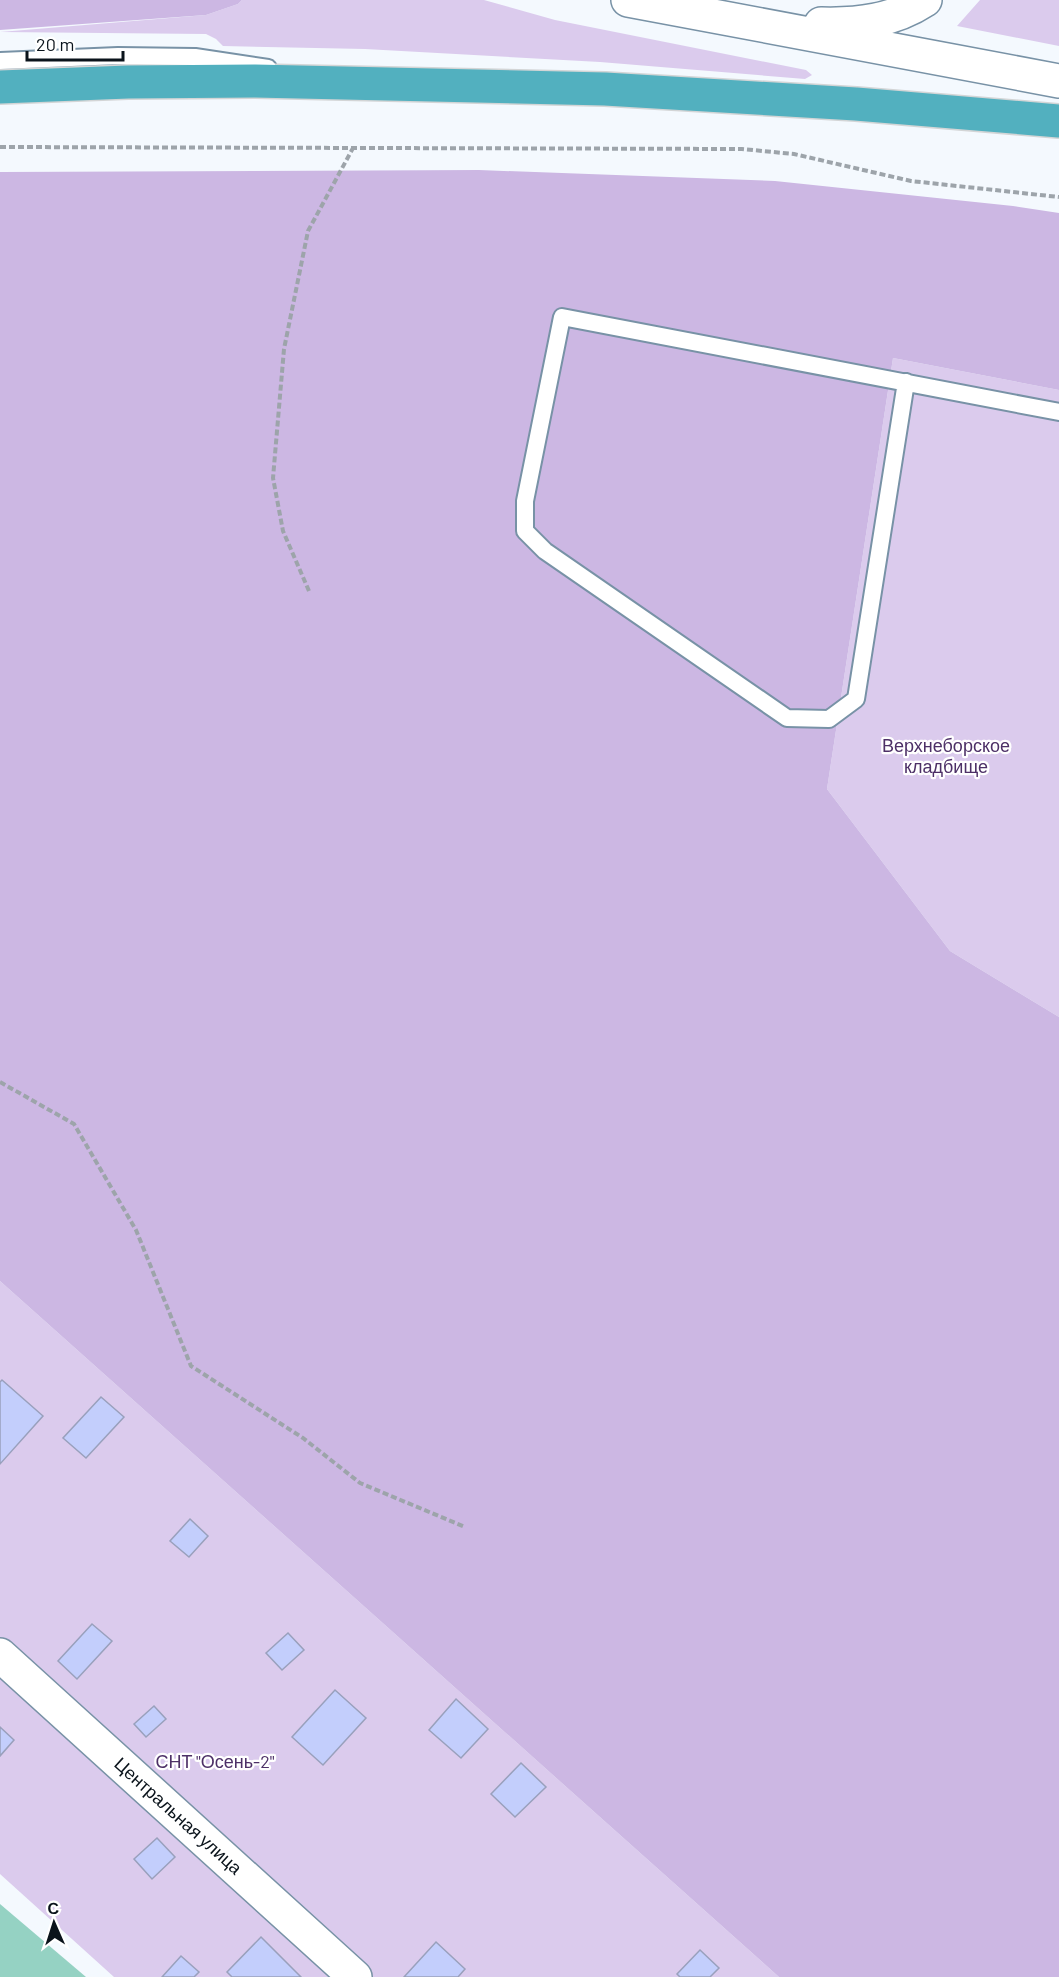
<svg xmlns="http://www.w3.org/2000/svg" width="1059" height="1977" viewBox="0 0 1059 1977" font-family="Barlow,sans-serif">
  <rect width="100%" height="100%" fill="#f4f9fe"/>
  <path fill="#dbcbed" d="M242,0h242l71,20 251,50 6,5 -7,4 -205,-17 -235,-13 -142,-3 -7,-7 -10,-5 -206,-2 206,-17 32,-11z
    M980,0h79v46l-102,-20z
    M893,358l166,32v627l-109,-66 -123,-162z
    M0,1281l779,696h-665l-114,-103z"/>
  <path fill="#ccb7e3" d="M0,0h242l-4,4 -32,11 -206,15z
    M479,170l296,11 238,25 46,7v177l-166,-32 -66,431 123,162 109,66v960h-280l-779,-696v-1109z"/>
  <path fill="#95d2c3" d="M0,1904l86,73h-86z"/>
  <path fill="#c3cefc" stroke="#99a0bc" stroke-width="1.5" d="M2,1380l41,36 -43,48v-82z
    M101,1397l23,20 -38,41 -23,-20z
    M190,1519l18,17 -19,21 -19,-16z
    M92,1624l20,17 -35,38 -19,-18z
    M288,1633l16,17 -22,20 -16,-17z
    M335,1690l31,28 -43,47 -31,-28z
    M456,1699l32,30 -27,29 -32,-28z
    M154,1706l12,13 -20,18 -12,-13z
    M0,1727l14,13 -14,16z
    M521,1763l25,24 -31,30 -24,-23z
    M157,1838l18,19 -23,22 -18,-20z
    M261,1937l40,40h-69l-5,-5z
    M436,1942l29,27 -7,8h-54z
    M700,1950l19,18 -9,9h-30l-3,-3z
    M181,1956l18,16 -5,5h-32z"/>
  <g fill="none" stroke-linecap="round" stroke-linejoin="round">
    <g stroke="#7892a6" stroke-width="20">
      <path id="service" d="M0,61l118,-5 77,1 73,11
        M906,382l-50,317 -27,20 -42,-1 -242,-167 -20,-20v-30l37,-184 497,95"/>
    </g>
    <g stroke="#7892a6" stroke-width="36">
      <path id="minor" d="M0,1655l355,322"/>
    </g>
    <g stroke="#7892a6" stroke-width="36">
      <path id="tertiary" d="M628,0l431,81
        M821,24c37,1 72,-3 104,-24"/>
    </g>
    <g stroke="#d3d5d6" stroke-width="36">
      <path id="trunk" d="M0,87l128,-5 127,-1 350,8 251,15 203,17"/>
    </g>
    <path stroke="#9da4aa" stroke-width="4" stroke-dasharray="6 3" stroke-linecap="butt" d="M0,147l742,2 52,5 117,27 148,16
      M309,591l-26,-60 -10,-53 11,-129 24,-118 45,-83
      M0,1082l74,42 62,106 55,136 112,72 57,45 105,44"/>
    <use href="#service" stroke="#fff" stroke-width="16"/>
    <use href="#minor" stroke="#fff" stroke-width="33"/>
    <use href="#tertiary" stroke="#fff" stroke-width="33"/>
    <use href="#trunk" stroke="#52b0bf" stroke-width="33"/>
  </g>
  <g text-anchor="middle" stroke-width="4.5" stroke-linejoin="round" paint-order="stroke">
    <g font-size="18" fill="#4d3067" stroke="#fff">
      <text x="946" y="752">Верхнеборское<tspan x="946" dy="21">кладбище</tspan></text>
      <text x="215" y="1768">СНТ "Осень-2"</text>
    </g>
    <g font-size="18" fill="#0a131b" stroke="#fff">
      <text transform="translate(178 1816) rotate(42)" y="6">Центральная улица</text>
    </g>
  </g>
  <g transform="translate(54 1923) rotate(357)" stroke="#ffffff" stroke-width="4.5" paint-order="stroke">
  <path d="M0-4.5L10 22L0 15L-10 22Z" fill="#0a131b"/>
  <text y="-9" font-size="16" font-weight="bold" text-anchor="middle" fill="#0a131b">С</text>
  </g>
  <path d="M27 51v9h96v-9" fill="none" stroke="#0a131b" stroke-width="3"/>
  <text x="36" y="51" font-size="18" fill="#0a131b" stroke="#ffffff" stroke-width="4.5" paint-order="stroke">20 m</text>
</svg>
